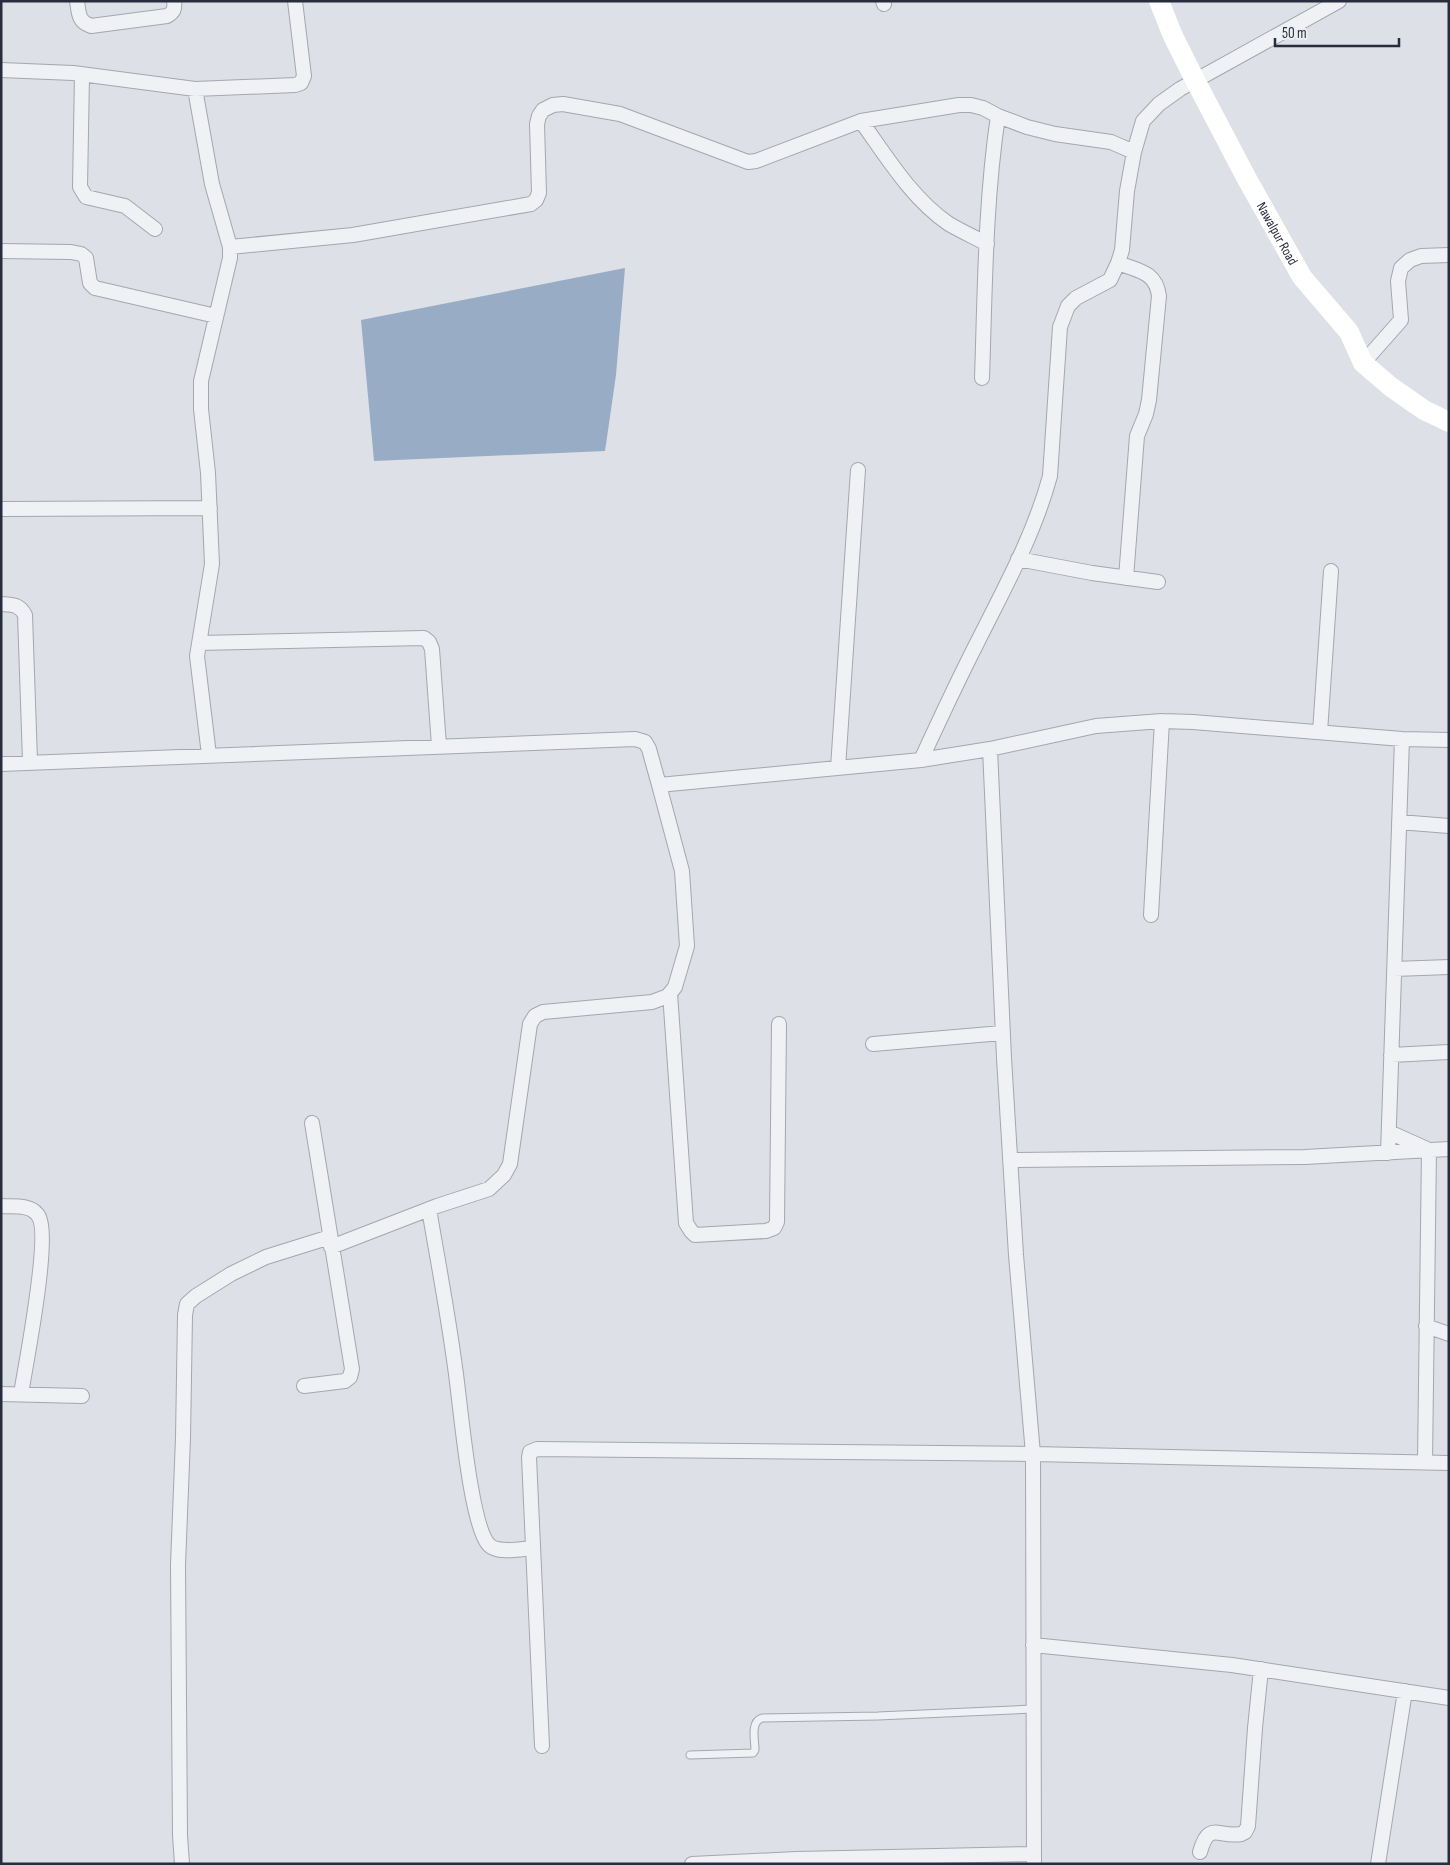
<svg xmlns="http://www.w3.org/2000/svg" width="1450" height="1865" viewBox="0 0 1450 1865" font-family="'Sofia Sans Condensed',sans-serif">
  <rect width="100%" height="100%" fill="#dde0e6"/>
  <path fill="#99acc5" d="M625,268l-9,107 -11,76 -231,10 -13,-141z"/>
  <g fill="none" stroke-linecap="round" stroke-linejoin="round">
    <g stroke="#a3a7b0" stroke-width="9">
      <path id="lane" d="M690,1755l63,-2 2,-3c0,-10 -5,-28 7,-32l116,-2 155,-7"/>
    </g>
    <g stroke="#a3a7b0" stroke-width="16">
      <path id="street" d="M77,1c2,13 1,20 14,25l76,-10c7,-4 8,-7 7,-15
        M883,1l1,3
        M1,70l72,3 122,16 100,-4 6,-2 3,-7 -9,-75
        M82,75l-2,112 6,10 39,9 30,23
        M195,89l17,95 18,63v11l-29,123v28l7,64 4,91 -15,92 12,99
        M861,121c25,35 51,78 88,103 12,7 25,13 38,20
        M230,247l123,-12 178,-31 5,-4 3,-7 -2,-69 2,-8 4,-6 10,-5 10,-1 57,10 128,48 8,-1 105,-40 98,-16h12l12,3 15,8 29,11 28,7 56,8 23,10
        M1,251l70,1 10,2 5,4 4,25 5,5 121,28
        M1118,263c21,8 38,9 41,33l-10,104 -3,14 -9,22 -11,142
        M1363,363l38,-43 -3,-39 3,-13 9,-8 11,-4 28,-1
        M982,378c3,-87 3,-175 16,-262
        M1,509l209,-1
        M1018,559l74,14 66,9
        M1,604c12,1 18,0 24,11l5,146
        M199,643l225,-5 5,4 3,7 7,97
        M1320,732l11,-161
        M990,749l14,309 12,197 17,199 1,410
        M921,760l69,-11 106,-23 66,-5 31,1 209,17 47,1
        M1,764l634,-25 10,3 4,7 10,36
        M838,768l20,-298
        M1399,822l50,4
        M1151,915l11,-194
        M1394,969l55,-2
        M670,993l16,230 5,8 4,4 71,-4 8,-3 3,-6 2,-198
        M873,1044l129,-11
        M1391,1055l58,-3
        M1389,1132l40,18 -4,312
        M1388,1153l14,-414
        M1010,1160l295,-3 144,-8
        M1,1206c12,1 28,-2 36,8 16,16 -12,153 -16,180
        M429,1209c9,53 19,105 26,158 5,32 15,159 34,178 9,9 32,4 44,3
        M331,1247l106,-41 52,-17 15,-14 6,-11 20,-140 5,-8 8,-4 109,-10 16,-6 7,-9 12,-41 -5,-75 -23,-86 262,-25c18,-39 36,-78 56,-117 27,-54 57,-108 73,-167l10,-149 8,-21 8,-8 34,-18 8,-17 4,-13 5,-59 7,-39 9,-31 16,-17 21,-15 159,-88
        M1426,1326l23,8
        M304,1386l41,-5 5,-4 2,-8 -40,-246
        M1,1394l81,2
        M1033,1645l199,20 217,33
        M542,1746l-13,-289 1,-5 7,-3 496,5 416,9
        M1200,1852c9,-32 18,-14 41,-18l4,-2 3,-6 7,-98 6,-59
        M182,1864l-2,-29 -2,-270 5,-127 2,-123 2,-11 9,-8 35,-22 35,-17 64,-20
        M692,1864l104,-5 237,-5
        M1378,1864l27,-173"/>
    </g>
    <use href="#lane" stroke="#eff1f5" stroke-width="7"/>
    <use href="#street" stroke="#eff1f5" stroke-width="14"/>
    <path stroke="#fff" stroke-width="20" id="s1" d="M1159,1l14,35 22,44 52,99 55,98 47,55 14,31 28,24 33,23 25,12"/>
  </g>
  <g text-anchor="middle" stroke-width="4" stroke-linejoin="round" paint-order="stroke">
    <g font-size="14" fill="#272d3c" stroke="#eceff4">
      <text dy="5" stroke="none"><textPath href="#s1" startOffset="261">Nawalpur Road</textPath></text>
    </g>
  </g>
  <rect width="1450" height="1865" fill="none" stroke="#272d3c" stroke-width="5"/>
  <path d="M1275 38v8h124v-8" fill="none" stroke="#272d3c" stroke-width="2.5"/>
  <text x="1282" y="38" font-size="15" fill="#272d3c" stroke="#eceff4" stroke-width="4" paint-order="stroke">50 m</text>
</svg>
